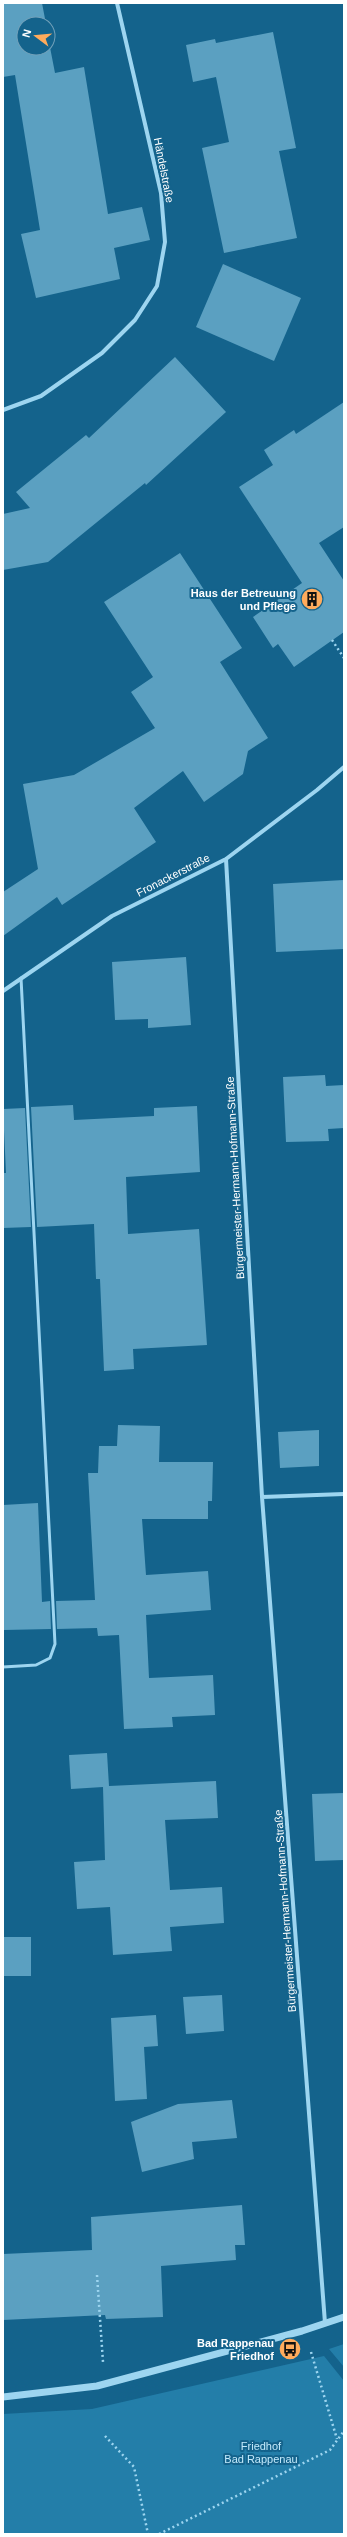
<svg xmlns="http://www.w3.org/2000/svg" width="347" height="2537" viewBox="0 0 347 2537" font-family="Arial,sans-serif">
  <rect width="100%" height="100%" fill="#14638c"/>
  <path fill="#237ea9" d="M344,2344v23l-15,-18z
    M324,2356l20,25v153h-341v-120l89,-5z"/>
  <path fill="#5ba0c1" d="M3,3h39l4,21h-22v24h24v-11l7,36 29,-6 24,147 34,-7 8,33 -36,8 6,31 -84,19 -15,-64 19,-4 -25,-155 -12,2z
    M273,32l23,116 -17,3 18,87 -73,15 -22,-105 27,-6 -13,-65 -23,5 -7,-37 29,-6 1,4z
    M223,264l78,34 -27,63 -78,-34z
    M175,357l51,55 -80,73 -1,-2 -97,79 -45,8v-56l27,-6 -14,-16 70,-57 3,3z
    M344,402v125l-25,16 25,38v51l-50,35 -16,-23 -5,4 -20,-31 49,-34 -63,-96 34,-22 -9,-15 30,-20 2,4z
    M180,553l62,95 -22,14 48,76 -20,13 -5,23 -39,28 -21,-31 -49,37 22,34 -94,63 -5,-8 -54,39v-44l35,-23 -15,-85 51,-9 81,-47 -24,-36 22,-15 -49,-75z
    M344,880v69l-68,3 -3,-68z
    M186,957l5,68 -43,3v-9l-33,1 -3,-58z
    M325,1075l1,11 18,-1v43l-16,1 1,12 -43,1 -3,-65z
    M73,1105l1,15 80,-4v-8l43,-2 3,66 -74,5 2,57 71,-5 8,116 -74,4 1,20 -30,2 -4,-92h-4l-2,-55 -57,3 -6,-120z
    M25,1108l6,119 -28,1v-55h3l-3,-64z
    M118,1425l42,1 -1,36h54l-1,39h-4v18h-66l4,56 62,-4 3,39 -65,5 3,63 64,-3 2,40 -43,2 1,10 -49,2 -5,-94 -21,1 -1,-8 -40,1 -1,-28 39,-1 -7,-127h10l1,-27h18z
    M319,1430v36l-39,2 -2,-36z
    M38,1503l4,99 8,-1 1,28 -47,1 -1,-125z
    M107,1753l2,33 107,-5 2,37 -53,2 5,70 52,-3 2,36 -54,4 2,24 -59,4 -3,-48 -33,2 -3,-47 31,-2 -2,-73 -32,2 -2,-34z
    M344,1793v67l-29,1 -3,-67z
    M3,1937h28v39h-28z
    M222,1995l2,36 -38,3 -3,-37z
    M156,2015l2,31 -14,1 3,52 -32,2 -4,-83z
    M232,2100l5,38 -45,4 2,17 -52,13 -11,-50 47,-18z
    M242,2205l3,40h-10l1,15 -75,6 2,51 -57,2 -1,-4 -102,5v-66l89,-4 -1,-33z"/>
  <g fill="none" stroke-linecap="round" stroke-linejoin="round">
    <path stroke="#9dd5f0" stroke-width="2.5" stroke-dasharray="2 3" stroke-linecap="butt" d="M332,640l12,18
      M97,2275l6,87
      M311,2352l26,87
      M105,2436l29,31 14,67
      M159,2534l171,-84 14,-19"/>
    <path stroke="#9dd5f0" stroke-width="3" d="M3,1667l33,-2 14,-7 5,-14 -34,-666"/>
    <path stroke="#9dd5f0" stroke-width="4" d="M3,410l38,-14 61,-43 33,-33 22,-34 8,-44 -4,-49 -44,-190
      M226,859l36,638 63,826
      M3,991l109,-75 114,-57 91,-69 27,-23
      M262,1497l82,-3"/>
    <path stroke="#9dd5f0" stroke-width="7" d="M3,2397l94,-11 205,-55 42,-14"/>
  </g>
  <defs>
    <g id="building-disc" transform="scale(1.15)"><circle r="9.5" fill="#ffab5c" stroke="#14638c"/><path d="M-4-6H4V6H1V3H-1V6H-4ZM-2.5-4.3h1.7v1.8h-1.7ZM.8-4.3h1.7v1.8H.8ZM-2.5-1h1.7V.8h-1.7ZM.8-1h1.7V.8H.8Z" fill="#111"/></g>
    <g id="bus-disc" transform="scale(1.15)"><circle r="9.5" fill="#ffab5c" stroke="#14638c"/><path d="M-5-6H5V4H4V6H2V4H-2V6H-4V4H-5ZM-3.5-4V0h7V-4ZM-3.5 1.2v1.5H-2V1.2ZM2 1.2v1.5H3.5V1.2Z" fill="#111"/></g>
  </defs>
  <g fill-rule="evenodd">
    <use href="#building-disc" x="312" y="599"/>
    <use href="#bus-disc" x="290" y="2349"/>
  </g>
  <g text-anchor="middle" stroke-width="4" stroke-linejoin="round" paint-order="stroke">
    <g font-size="11" fill="#fff" stroke="#14638c">
      <text transform="translate(164 170) rotate(79)" y="4">Händelstraße</text>
      <text transform="translate(173 875) rotate(-27)" y="4">Fronackerstraße</text>
      <text transform="translate(235 1178) rotate(-93)" y="4">Bürgermeister-Hermann-Hofmann-Straße</text>
      <text transform="translate(285 1911) rotate(-94)" y="4">Bürgermeister-Hermann-Hofmann-Straße</text>
    </g>
    <g font-size="11" font-weight="bold" fill="#fff" stroke="#14638c" text-anchor="end">
      <text x="296" y="597">Haus der Betreuung<tspan x="296" dy="13">und Pflege</tspan></text>
      <text x="274" y="2347">Bad Rappenau<tspan x="274" dy="13">Friedhof</tspan></text>
    </g>
    <g font-size="11" fill="#c3eafc" stroke="#14638c">
      <text x="261" y="2450">Friedhof<tspan x="261" dy="13">Bad Rappenau</tspan></text>
    </g>
  </g>
  <rect width="347" height="2537" fill="none" stroke="#ffffff" stroke-width="8"/>
  <g transform="translate(36 36) rotate(286)"><circle r="19" fill="#14638c" stroke="#72a1ba"/>
  <path d="M0-3L7 15L0 10L-7 15Z" fill="#ffab5c"/>
  <text y="-6" font-size="11" font-weight="bold" text-anchor="middle" fill="#ffffff">N</text>
  </g>
</svg>
